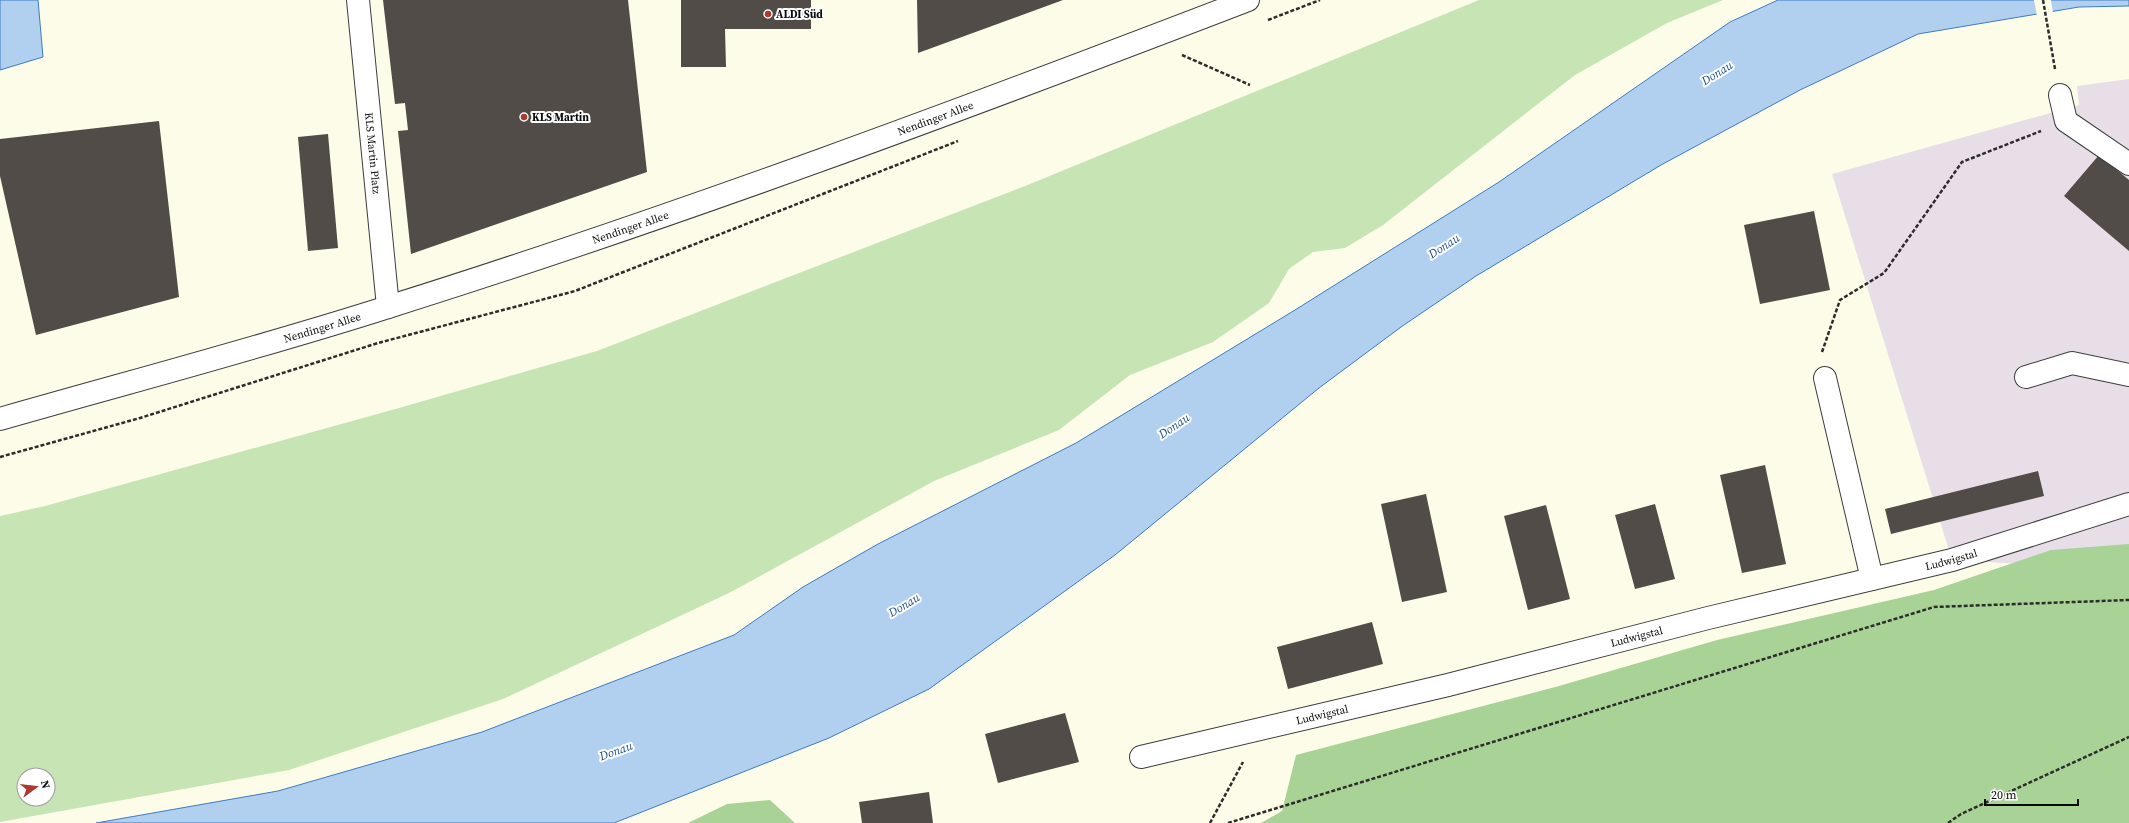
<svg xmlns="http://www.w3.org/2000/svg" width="2129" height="823" viewBox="0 0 2129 823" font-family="'Source Serif 4',serif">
  <rect width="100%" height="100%" fill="#fdfce8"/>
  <path fill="#e8dee8" d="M2129,79v491l-177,-10 -120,-386 247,-69 -2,-19z"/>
  <path fill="#c7e4b5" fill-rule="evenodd" d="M1479,0h244l-56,23 -92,52 -192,150 -38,23 -32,4 -24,17 -20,34 -56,39 -83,33 -71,55 -125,51 -205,112 -226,106 -214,71 -289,52v-306l45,-10 354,-98 198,-57 433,-167zM24,775h24v24h-24z"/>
  <path fill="#a9d396" d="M2129,544v279h-868l21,-12 14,-56 263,-69 158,-46 217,-50 117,-40z
    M770,800l25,23h-107l39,-19z"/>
  <path fill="#b1d0f0" stroke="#3e7bc1" d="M0,0h38l5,57 -43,13z
    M1778,0h351v6l-50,1 -161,27 -118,56 -139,75 -185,111 -75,51 -82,61 -204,167 -186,134 -100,49 -215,85h-518l182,-32 204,-59 252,-97 69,-48 75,-43 198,-101 219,-133 204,-128 231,-160z"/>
  <path fill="#fdfce8" d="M2034,0h17l2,13 -16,3z"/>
  <path fill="#514c47" d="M383,0h245l19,172 -236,82 -13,-123 10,-1 -3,-27 -10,1z
    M681,0h130v29h-86l1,38h-45z
    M917,0h146l-145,53z
    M159,121l20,176 -143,38 -36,-159v-37z
    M328,134l10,114 -30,3 -10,-114z
    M2099,155l30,25v71l-65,-55z
    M1814,211l16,79 -70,14 -16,-79z
    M1765,465l21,99 -44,9 -22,-98z
    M2038,471l6,25 -153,38 -6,-25z
    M1426,494l21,98 -45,10 -21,-98z
    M1655,504l20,75 -40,10 -20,-74z
    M1546,505l24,94 -42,11 -24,-94z
    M1372,622l11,42 -95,25 -11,-42z
    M1065,713l14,49 -81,21 -13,-49z
    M929,792l4,31h-71l-3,-21z"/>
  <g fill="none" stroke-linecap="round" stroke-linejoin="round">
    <g stroke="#3d3d3d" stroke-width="24">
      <g id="minor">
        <path id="s1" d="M358,0l30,307"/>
        <path d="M2060,95l6,26 63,43"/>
        <path d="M2026,377l46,-14 57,12"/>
        <path d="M1825,378l47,201"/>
        <path id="s2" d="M0,419c129,-37 260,-71 388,-112 290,-91 576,-198 860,-307"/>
        <path id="s3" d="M1141,757l307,-72 260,-67 244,-58 177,-56"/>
      </g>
    </g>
    <path stroke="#2c2c2c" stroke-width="2.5" stroke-dasharray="4 2" stroke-linecap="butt" d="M2043,0l12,69
      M1268,20l52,-20
      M1182,55l68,30
      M1822,352l18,-52 44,-27 78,-111 79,-31
      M0,457l140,-39 238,-75 197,-52 383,-150
      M1210,823l33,-61
      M1228,823l706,-216 195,-7
      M1948,823l13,-9 168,-77"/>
    <use href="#minor" stroke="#fff" stroke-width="22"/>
  </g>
  <g fill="#ad392e" stroke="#fff" stroke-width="1.5">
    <circle cx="768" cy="14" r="4"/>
    <circle cx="524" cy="117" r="4"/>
  </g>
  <g text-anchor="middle" stroke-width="4" stroke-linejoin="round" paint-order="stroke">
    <g font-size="11" font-weight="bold" fill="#0a0a0a" stroke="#fff" text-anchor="start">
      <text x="776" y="18">ALDI Süd</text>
      <text x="532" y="121">KLS Martin</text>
    </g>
    <g font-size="11" fill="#0a0a0a" stroke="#fff">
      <text dy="4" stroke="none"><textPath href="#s2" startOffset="983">Nendinger Allee</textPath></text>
      <text dy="4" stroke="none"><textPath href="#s1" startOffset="154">KLS Martin Platz</textPath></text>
      <text dy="4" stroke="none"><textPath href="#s2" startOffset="659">Nendinger Allee</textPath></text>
      <text dy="4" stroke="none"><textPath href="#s2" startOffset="335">Nendinger Allee</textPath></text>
      <text dy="4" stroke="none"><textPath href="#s3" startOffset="834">Ludwigstal</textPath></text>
      <text dy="4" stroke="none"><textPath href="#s3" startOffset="510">Ludwigstal</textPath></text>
      <text dy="4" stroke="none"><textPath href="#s3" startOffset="186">Ludwigstal</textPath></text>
    </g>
    <g font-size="12" font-style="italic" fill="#1e4f90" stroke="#fff">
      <text transform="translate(1717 73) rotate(-32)" y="4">Donau</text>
      <text transform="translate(1444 246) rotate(-33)" y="4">Donau</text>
      <text transform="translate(1174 426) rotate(-34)" y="4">Donau</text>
      <text transform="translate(904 605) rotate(-31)" y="4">Donau</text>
      <text transform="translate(616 751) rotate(-20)" y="4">Donau</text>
    </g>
  </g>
  <g transform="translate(36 787) rotate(75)"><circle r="19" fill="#ffffff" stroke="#9d9d9d"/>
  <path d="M0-3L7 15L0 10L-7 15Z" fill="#ad392e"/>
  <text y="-6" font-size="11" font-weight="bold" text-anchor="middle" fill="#0a0a0a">N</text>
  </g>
  <path d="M1985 799v6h93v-6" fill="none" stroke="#0a0a0a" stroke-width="2"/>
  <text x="1991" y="799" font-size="12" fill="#0a0a0a" stroke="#ffffff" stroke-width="3" paint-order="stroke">20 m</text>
</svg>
